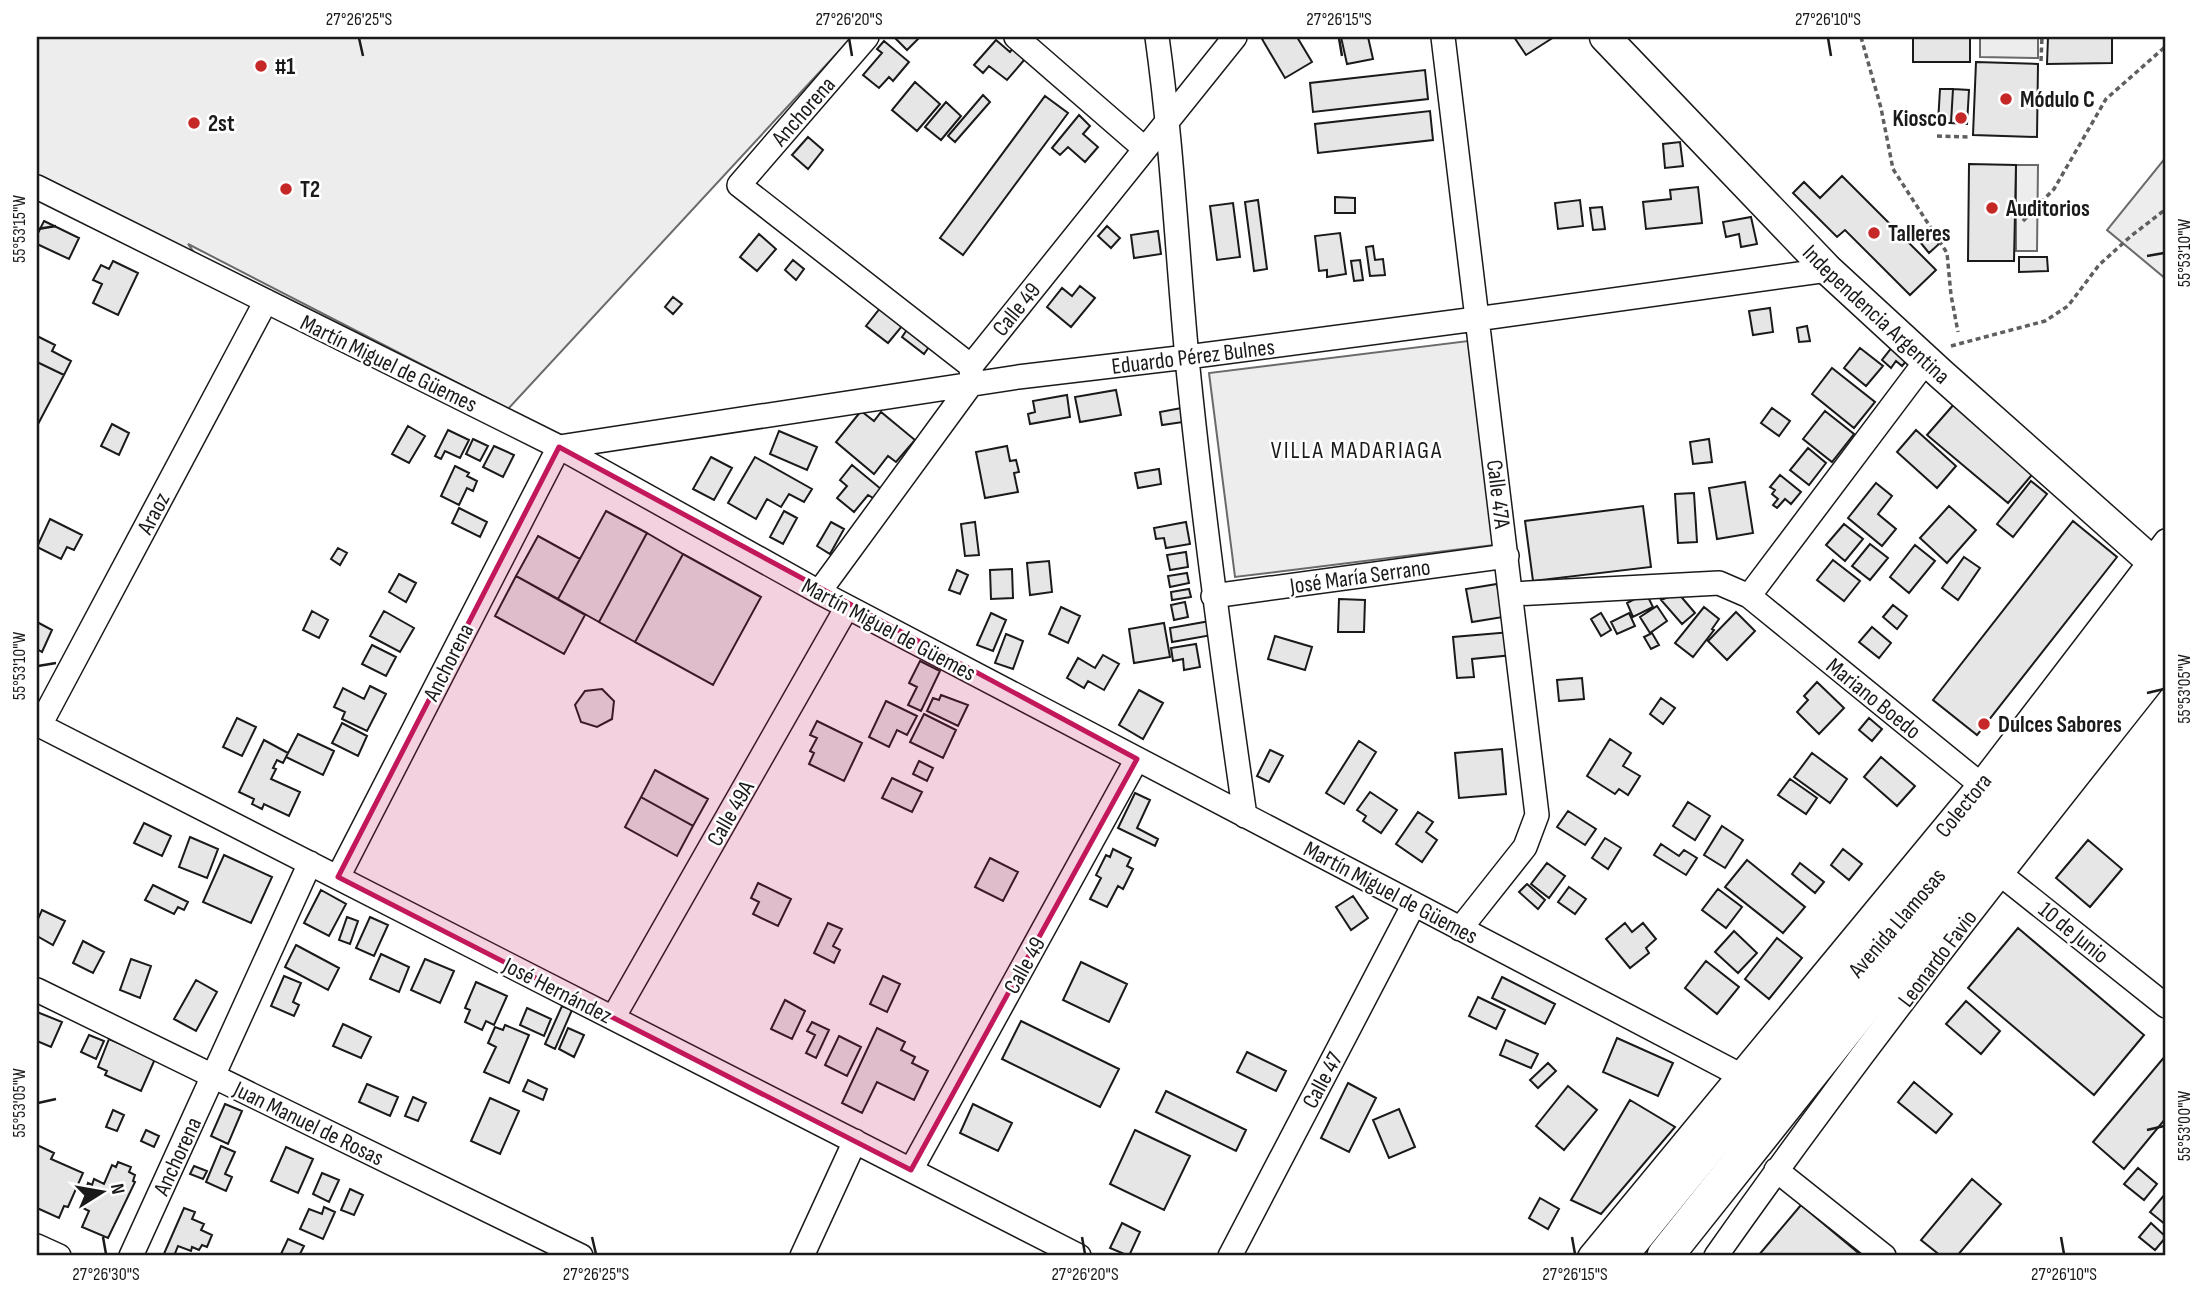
<svg xmlns="http://www.w3.org/2000/svg" width="2203" height="1293" viewBox="0 0 2203 1293" font-family="'Sofia Sans Condensed',sans-serif">
  <rect width="100%" height="100%" fill="#fff"/>
  <path fill="#ededed" stroke="#6a6a6a" stroke-width="2" d="M37,37h815l-344,372 -320,-165 13,18 -164,-87z
    M1980,37h58v21l-58,-1z
    M2166,157v122l-59,-49z
    M2016,165h22l-1,86h-21z
    M1468,341l26,204 -259,32 -26,-204z"/>
  <path fill="#e6e6e6" stroke="#1a1a1a" stroke-width="2" d="M896,37h24l-13,13 -12,-12z
    M1266,37h31l15,25 -27,16 -23,-39z
    M1341,37h27l5,22 -26,5z
    M1514,37h40l-28,18z
    M1913,37h57v25h-57z
    M2048,37h64v26l-65,1z
    M996,40l14,12 3,-4 12,11 -18,21 -18,-14 -6,7 -9,-8z
    M884,41l25,21 -16,19 -4,-4 -10,11 -16,-13 19,-22 -5,-4z
    M1976,62l62,2 -1,73 -64,-2z
    M1425,70l3,29 -115,13 -3,-29z
    M915,82l25,22 -23,27 -25,-21z
    M1940,89h13l-2,34h-13z
    M1953,89l16,1 -2,34 -16,-1z
    M983,95l7,7 -35,40 -7,-6z
    M1045,96l23,17 -105,142 -23,-17z
    M946,102l15,14 -20,24 -16,-13z
    M1430,111l3,29 -115,13 -3,-29z
    M1079,115l11,11 -7,8 15,13 -13,15 -17,-15 -8,8 -8,-7z
    M808,137l15,13 -15,19 -16,-14z
    M1680,142l3,24 -18,2 -2,-24z
    M1969,164l47,1 -2,96h-46z
    M1842,176l94,94 -26,25 -65,-65 -8,7 -44,-44 11,-11 16,16z
    M1698,187l4,36 -56,6 -3,-27 28,-3 -1,-9z
    M1335,197l20,1v15h-20z
    M1258,200l9,69 -13,2 -9,-69z
    M1580,200l3,26 -25,3 -3,-26z
    M1233,203l7,54 -23,3 -7,-54z
    M1602,207l3,22 -12,1 -3,-22z
    M1751,217l6,27 -16,3 -2,-13 -13,3 -3,-15z
    M44,221l35,17 -10,21 -32,-15v-9z
    M1107,226l13,12 -9,10 -13,-12z
    M1158,231l3,23 -27,4 -3,-23z
    M1340,233l6,41 -19,3v-7l-8,1 -4,-35z
    M1929,233l10,11 -10,9 -9,-11z
    M759,234l17,15 -19,22 -17,-14z
    M1373,246l2,14 8,-1 2,16 -15,1 -4,-29z
    M2019,257h28l1,14 -29,1z
    M793,260l11,9 -8,11 -11,-10z
    M1360,260l3,20 -9,1 -3,-20z
    M113,261l25,12 -20,42 -25,-12 9,-19 -9,-4 8,-15 8,4z
    M1080,286l15,12 -24,29 -24,-20 15,-19 10,8z
    M673,297l9,7 -9,10 -8,-7z
    M881,307l22,18 -15,18 -22,-17z
    M1770,308l3,24 -20,3 -4,-24z
    M911,324l22,17 -9,13 -22,-17z
    M1807,326l3,15 -11,1 -2,-14z
    M37,336l18,9 -3,6 19,10 -7,14 -27,-13z
    M1897,341l16,12 -11,13 -6,-5 -5,7 -9,-8z
    M1860,348l23,18 -17,20 -22,-18z
    M37,362l27,13 -27,51z
    M1832,368l43,34 -21,26 -42,-34z
    M1116,390l5,25 -41,7 -5,-25z
    M1067,395l3,22 -40,7 -2,-10 7,-2 -2,-11z
    M1955,403l81,67 -28,33 -81,-68z
    M1187,407l3,14 -28,4 -2,-13z
    M1772,408l18,13 -11,15 -18,-13z
    M861,411l13,10 7,-9 34,28 -19,22 -8,-6 -14,18 -38,-32z
    M1825,411l29,23 -22,28 -29,-23z
    M112,424l17,9 -10,22 -18,-9z
    M408,426l17,10 -16,27 -17,-9z
    M448,430l21,10 -9,18 -15,-7 -4,8 -6,-3z
    M1916,430l40,36 -19,22 -40,-36z
    M779,431l38,16 -10,23 -37,-16z
    M473,439l15,7 -8,15 -14,-7z
    M1709,439l3,23 -19,2 -3,-22z
    M494,446l20,9 -11,22 -20,-10z
    M1007,446l3,15 6,-1 3,12 -5,1 4,19 -33,6 -9,-46z
    M1808,448l18,15 -17,22 -19,-15z
    M711,457l21,11 -18,32 -21,-11z
    M755,457l57,32 -8,13 -15,-8 -8,13 -14,-8 -11,20 -28,-16z
    M852,465l29,24 -8,9 -5,-3 -14,17 -17,-14 10,-12 -7,-6z
    M455,466l14,7 -2,3 10,5 -4,10 -6,-3 -8,17 -18,-9z
    M1159,469l2,15 -23,4 -3,-15z
    M1780,475l21,17 -10,12 -6,-5 -8,9 -4,-3 5,-6 -6,-5 3,-4 -5,-3z
    M2031,481l16,13 -34,43 -16,-13z
    M1745,482l8,51 -36,6 -8,-51z
    M1876,483l16,13 -14,18 18,15 -14,17 -34,-28z
    M1694,493l3,49 -19,1 -3,-49z
    M1643,506l8,61 -118,14 -8,-60z
    M1949,506l27,24 -29,33 -27,-25z
    M459,508l28,14 -7,15 -28,-14z
    M606,511l41,22 -48,89 -41,-23z
    M784,511l13,7 -14,26 -13,-7z
    M50,519l32,16 -8,15 -7,-3 -6,12 -24,-12z
    M2073,521l44,36 -140,178 -44,-35z
    M831,522l13,7 -14,25 -13,-8z
    M975,522l4,33 -14,1 -4,-32z
    M1186,522l4,22 -24,4 -2,-10 -8,1 -2,-11z
    M1844,524l19,15 -18,22 -19,-16z
    M647,533l36,21 -48,88 -36,-20z
    M538,536l42,23 -22,40 -42,-23z
    M1870,544l18,14 -18,22 -18,-14z
    M1915,545l20,16 -26,32 -19,-16z
    M338,548l9,5 -7,12 -9,-6z
    M1186,552l2,15 -18,3 -3,-15z
    M683,554l78,43 -48,88 -78,-43z
    M1964,557l16,11 -22,32 -16,-12z
    M1833,560l27,21 -16,20 -27,-21z
    M1049,561l3,31 -22,3 -3,-32z
    M1012,569l1,29 -22,1 -1,-29z
    M957,570l11,5 -8,19 -11,-4z
    M1187,573l2,10 -19,4 -2,-11z
    M399,574l17,9 -10,19 -17,-10z
    M516,576l69,39 -21,39 -69,-38z
    M1497,584l6,33 -31,5 -6,-33z
    M1189,589l2,8 -19,3 -1,-8z
    M1646,593l7,14 -20,10 -6,-14z
    M1678,593l17,20 -13,11 -21,-24z
    M1339,599l26,1 -1,32h-26z
    M1185,602l3,15 -14,3 -3,-15z
    M1893,605l14,11 -10,13 -14,-12z
    M1657,606l10,15 -17,12 -10,-16z
    M1061,607l19,9 -12,27 -19,-9z
    M1704,607l15,12 -7,10 2,1 -21,27 -18,-14z
    M312,611l16,9 -9,18 -16,-8z
    M384,611l30,17 -14,24 -30,-16z
    M1736,612l19,19 -28,29 -19,-19z
    M991,613l15,7 -13,31 -16,-6z
    M1601,613l10,17 -10,6 -10,-17z
    M1629,613l6,13 -18,8 -6,-12z
    M1210,621l2,14 -40,7 -2,-14z
    M37,622l15,8 -10,22 -5,-3z
    M1164,623l6,34 -36,6 -5,-34z
    M1872,627l19,16 -12,15 -20,-16z
    M1511,632l2,23 -41,4 2,18 -17,1 -4,-41z
    M1652,633l7,12 -8,4 -7,-12z
    M1006,634l17,7 -10,28 -18,-6z
    M1275,636l37,11 -7,23 -37,-11z
    M1196,644l4,23 -16,3 -1,-11 -10,2 -2,-13z
    M372,645l24,12 -10,19 -24,-12z
    M1103,655l16,9 -15,26 -16,-9 -4,7 -17,-10 11,-20 17,10z
    M920,661l20,10 -19,40 -13,-6 9,-18 -8,-4z
    M1582,678l2,21 -25,2 -2,-21z
    M1817,682l27,26 -25,26 -22,-22 11,-12 -4,-4z
    M370,686l16,8 -19,37 -25,-12 3,-7 -11,-5 9,-19 21,11z
    M602,689l12,12 -2,18 -15,8 -16,-5 -6,-17 10,-14z
    M1139,690l24,13 -20,36 -24,-14z
    M941,695l27,10 -10,21 -31,-15 6,-13 6,2z
    M1661,698l14,10 -12,16 -13,-10z
    M886,701l31,15 -10,19 -10,-5 -8,17 -20,-10z
    M924,714l32,16 -13,28 -33,-16z
    M237,718l19,9 -14,29 -19,-9z
    M1869,718l13,11 -10,12 -13,-11z
    M817,721l45,22 -18,38 -35,-17 5,-11 -4,-2 7,-13 -7,-3z
    M342,723l25,13 -9,20 -26,-13z
    M298,734l36,17 -11,24 -37,-18z
    M1610,739l21,14 -8,13 17,10 -12,19 -9,-6 -4,5 -28,-18z
    M264,740l24,13 -5,10 -6,-3 -4,8 3,1 -5,10 29,13 -11,24 -25,-12 -2,5 -10,-5 2,-5 -15,-7z
    M1359,741l17,11 -32,52 -18,-11z
    M1502,749l4,45 -47,4 -4,-45z
    M1270,750l13,6 -14,26 -12,-6z
    M1812,753l35,26 -17,24 -36,-26z
    M1881,757l34,29 -18,20 -33,-29z
    M919,761l14,7 -6,13 -14,-7z
    M655,770l53,29 -15,27 -52,-29z
    M892,778l30,14 -10,20 -30,-14z
    M1790,779l27,19 -11,16 -28,-19z
    M1370,792l27,18 -16,23 -18,-12 3,-5 -9,-6z
    M1135,793l15,7 -13,28 21,11 -3,7 -37,-18z
    M641,797l52,29 -16,30 -52,-29z
    M1688,802l22,14 -15,24 -22,-14z
    M1568,811l28,18 -11,16 -28,-18z
    M1418,812l15,10 -7,10 11,8 -15,22 -26,-18z
    M144,823l27,13 -9,20 -28,-13z
    M1722,826l21,14 -18,28 -21,-13z
    M190,837l28,12 -11,29 -28,-11z
    M1605,838l16,10 -13,21 -16,-11z
    M2088,840l34,29 -32,38 -34,-29z
    M1661,844l18,12 5,-6 13,8 -11,17 -32,-20z
    M1113,849l18,9 -4,8 6,3 -10,20 -5,-3 -11,21 -17,-8 11,-21 -5,-3 10,-20 4,2z
    M1843,849l19,15 -13,16 -18,-15z
    M224,855l48,22 -21,46 -48,-21z
    M990,858l28,14 -15,29 -28,-14z
    M1747,860l58,47 -22,26 -58,-46z
    M1547,863l18,13 -16,22 -18,-14z
    M1800,863l24,19 -9,11 -23,-19z
    M758,883l33,16 -13,27 -25,-12 6,-12 -8,-4z
    M1527,884l18,16 -7,9 -19,-17z
    M153,885l35,17 -4,8 -6,-3 -4,7 -29,-14z
    M1569,887l17,12 -11,15 -17,-12z
    M1718,889l24,18 -16,21 -24,-18z
    M321,890l25,14 -17,32 -25,-13z
    M1353,896l15,22 -17,12 -15,-23z
    M42,910l23,11 -12,24 -16,-9v-15z
    M347,917l11,4 -8,23 -11,-4z
    M370,917l18,8 -14,31 -18,-8z
    M828,923l14,6 -9,17 7,4 -6,13 -20,-10z
    M1625,923l7,9 11,-9 13,16 -10,9 3,5 -19,15 -24,-29z
    M2018,928l126,107 -50,60 -126,-107z
    M1734,931l23,22 -19,20 -23,-21z
    M1777,938l25,20 -33,41 -24,-20z
    M83,941l21,11 -11,21 -20,-10z
    M296,945l43,23 -11,22 -43,-23z
    M381,954l28,13 -10,25 -29,-13z
    M131,959l20,7 -11,32 -20,-8z
    M425,959l29,12 -14,32 -29,-13z
    M1706,961l33,26 -22,27 -32,-26z
    M1081,962l46,22 -18,38 -46,-22z
    M284,976l17,7 -8,19 6,3 -5,11 -23,-10z
    M883,976l17,8 -13,28 -17,-8z
    M1502,977l53,27 -10,20 -53,-26z
    M196,980l21,12 -21,39 -22,-12z
    M476,982l31,14 -13,29 -8,-4 -4,9 -17,-8 5,-12 -5,-2z
    M1478,997l27,13 -9,19 -27,-13z
    M785,1000l20,11 -13,28 -21,-10z
    M1966,1001l34,30 -19,23 -35,-30z
    M562,1006l10,4 -17,39 -10,-5z
    M527,1008l24,11 -7,17 -24,-11z
    M37,1012l25,10 -11,25 -14,-6z
    M1021,1021l98,48 -19,38 -98,-48z
    M812,1022l17,8 -13,28 -10,-5 9,-18 -8,-4z
    M343,1024l28,13 -10,21 -28,-12z
    M505,1025l24,10 -20,48 -25,-11 12,-25 -8,-4 7,-16 8,3z
    M568,1028l16,7 -10,22 -15,-8z
    M877,1028l28,14 -4,8 14,7 -3,6 16,8 -14,29 -37,-18 -15,31 -20,-10z
    M89,1035l15,6 -8,18 -15,-7z
    M839,1036l22,11 -14,29 -22,-11z
    M1617,1038l56,25 -15,33 -55,-24z
    M109,1039l46,20 -14,32 -36,-16 2,-4 -9,-4z
    M1506,1040l32,14 -7,14 -31,-13z
    M1247,1052l39,19 -10,20 -39,-19z
    M2166,1055v63l-42,51 -31,-27z
    M1548,1063l8,8 -18,17 -8,-8z
    M528,1080l19,9 -4,11 -20,-9z
    M1914,1082l38,32 -16,19 -38,-31z
    M1348,1083l28,15 -27,54 -28,-14z
    M367,1084l31,13 -8,19 -31,-14z
    M1568,1086l29,24 -33,40 -28,-24z
    M1166,1091l80,39 -10,21 -80,-39z
    M413,1097l13,6 -8,18 -13,-5z
    M490,1098l29,13 -19,43 -29,-13z
    M1630,1100l45,27 -74,87 -30,-14z
    M225,1104l17,7 -14,33 -17,-8z
    M973,1104l39,19 -14,28 -38,-18z
    M1399,1109l16,38 -26,11 -16,-38z
    M113,1110l11,5 -7,16 -11,-4z
    M146,1130l13,6 -5,11 -13,-6z
    M1135,1130l55,26 -26,54 -54,-26z
    M37,1145l17,8 -3,6 32,14 -15,34 -4,-1 -5,12 -22,-10z
    M221,1146l14,6 -10,22 7,3 -6,14 -20,-9z
    M286,1147l27,12 -15,34 -27,-12z
    M118,1162l13,5 -2,5 6,3 -2,6 2,1 -27,56 -26,-11 7,-16 -6,-3 7,-17 -4,-2 2,-6 4,2 2,-6 10,5 8,-19 4,2z
    M194,1166l13,5 -4,8 -13,-5z
    M2138,1168l19,16 -13,16 -20,-16z
    M322,1173l17,7 -10,22 -16,-8z
    M1972,1179l29,25 -44,52h-16l-20,-16z
    M350,1189l13,6 -9,20 -13,-5z
    M2165,1194l1,1v30l-16,-13z
    M1540,1198l19,11 -11,20 -19,-11z
    M1801,1205l61,51h-104z
    M324,1207l11,5 -12,27 -23,-10 9,-20 13,5z
    M184,1208l11,4 -3,7 12,5 -3,6 11,5 -5,12 -5,-2 -3,5 -7,-3 -1,4 -13,-5 -4,10h-11z
    M1122,1223l18,9 -11,24 -19,-8z
    M2151,1223l15,14 -11,13 -16,-13z
    M288,1239l16,7 -5,10 -18,-2z"/>
  <g fill="none" stroke-linecap="round" stroke-linejoin="round">
    <g stroke="#1a1a1a" stroke-width="26">
      <path id="minor" d="M867,37l-128,148 232,181
        M1016,37l129,112
        M1157,37c15,107 20,214 30,321 15,153 36,305 58,458
        M1443,37l94,778 -12,32 -65,82
        M37,187l522,260 260,145 921,483
        M559,447l459,-70 169,-20 289,-38 352,-49
        M819,592l153,-209 -1,-17 264,-329
        M1512,594l207,-11 30,13 231,188 13,8
        M1213,596l294,-40
        M1749,596l177,-235
        M37,724l1042,532
        M40,725l226,-424
        M1989,865l177,141
        M338,877l221,-430
        M37,990l544,266
        M613,1018l234,-411
        M911,1170l226,-411
        M1776,1170l108,86
        M37,1246l22,10
        M131,1256l179,-393
        M802,1256l53,-115
        M1230,1256l184,-352
        M1590,1256l390,-472 186,-243
        M1716,1256c142,-202 296,-397 450,-591"/>
    </g>
    <g stroke="#1a1a1a" stroke-width="33">
      <g id="major">
        <path id="s1" d="M1605,37l223,233 113,104 225,200"/>
      </g>
    </g>
    <g stroke="#1a1a1a" stroke-width="38">
      <g id="highway">
        <path id="s2" d="M1619,1256l138,-170 204,-239 205,-265"/>
        <path d="M1665,1256l501,-630"/>
      </g>
    </g>
    <path stroke="#5f5f5f" stroke-width="3.5" stroke-dasharray="5 3.5" stroke-linecap="butt" d="M1861,37l20,71 12,61 54,84 4,42 7,37
      M2041,61l1,-24
      M1937,136l32,1
      M2023,221l31,-32 52,-90 60,-53
      M1951,346l94,-25 23,-15 31,-41 32,-29 35,-27"/>
    <use href="#minor" stroke="#fff" stroke-width="23"/>
    <use href="#major" stroke="#fff" stroke-width="30"/>
    <use href="#highway" stroke="#fff" stroke-width="35"/>
  </g>
  <path fill="#c2185b" fill-opacity="0.2" stroke="#c2185b" stroke-width="5" stroke-linejoin="round" d="M559,447l578,312 -226,411 -573,-293z"/>
  <path fill="none" stroke="#1a1a1a" stroke-width="2.5" d="M359,38l4,18M849,38l3,18M1339,38l3,18M1828,38l3,18M38,229l18,-3M2147,256l17,-3M38,666l18,-3M2147,693l17,-4M38,1103l18,-4M2147,1130l17,-4M103,1237l3,17M592,1237l4,17M1082,1237l3,17M1572,1237l3,17M2061,1237l3,17"/>
  <g fill="#c62828" stroke="#fff" stroke-width="2.5">
    <circle cx="261" cy="66" r="7"/>
    <circle cx="2006" cy="99" r="7"/>
    <circle cx="1961" cy="118" r="7"/>
    <circle cx="194" cy="123" r="7"/>
    <circle cx="286" cy="189" r="7"/>
    <circle cx="1992" cy="208" r="7"/>
    <circle cx="1874" cy="233" r="7"/>
    <circle cx="1984" cy="724" r="7"/>
  </g>
  <g text-anchor="middle" stroke-width="5" stroke-linejoin="round" paint-order="stroke">
    <g font-size="23" font-weight="bold" fill="#1a1a1a" stroke="#fff" text-anchor="start">
      <text x="275" y="74">#1</text>
      <text x="2020" y="107">Módulo C</text>
      <text x="1947" y="126" text-anchor="end">Kiosco</text>
      <text x="208" y="131">2st</text>
      <text x="300" y="197">T2</text>
      <text x="2006" y="216">Auditorios</text>
      <text x="1888" y="241">Talleres</text>
      <text x="1998" y="732">Dulces Sabores</text>
    </g>
    <g font-size="23" fill="#1a1a1a" stroke="#fff">
      <text transform="translate(803 111) rotate(-49)" y="8">Anchorena</text>
      <text transform="translate(1016 309) rotate(-51)" y="8">Calle 49</text>
      <text dy="8" stroke="none"><textPath href="#s1" startOffset="388">Independencia Argentina</textPath></text>
      <text transform="translate(1193 356) rotate(-7)" y="8">Eduardo Pérez Bulnes</text>
      <text transform="translate(389 363) rotate(26)" y="8">Martín Miguel de Güemes</text>
      <text transform="translate(1499 494) rotate(83)" y="8">Calle 47A</text>
      <text transform="translate(153 513) rotate(-62)" y="8">Araoz</text>
      <text transform="translate(1360 576) rotate(-8)" y="8">José María Serrano</text>
      <text transform="translate(889 629) rotate(28)" y="8">Martín Miguel de Güemes</text>
      <text transform="translate(448 662) rotate(-63)" y="8">Anchorena</text>
      <text transform="translate(1874 698) rotate(39)" y="8">Mariano Boedo</text>
      <text transform="translate(1963 805) rotate(-51)" y="8">Colectora</text>
      <text transform="translate(730 813) rotate(-60)" y="8">Calle 49A</text>
      <text transform="translate(1391 892) rotate(28)" y="8">Martín Miguel de Güemes</text>
      <text dy="8" stroke="none"><textPath href="#s2" startOffset="434">Avenida Llamosas</textPath></text>
      <text transform="translate(2074 932) rotate(39)" y="8">10 de Junio</text>
      <text transform="translate(1937 958) rotate(-53)" y="8">Leonardo Favio</text>
      <text transform="translate(1024 965) rotate(-61)" y="8">Calle 49</text>
      <text transform="translate(558 990) rotate(27)" y="8">José Hernández</text>
      <text transform="translate(1322 1080) rotate(-62)" y="8">Calle 47</text>
      <text transform="translate(309 1123) rotate(26)" y="8">Juan Manuel de Rosas</text>
      <text transform="translate(177 1156) rotate(-65)" y="8">Anchorena</text>
    </g>
    <g font-size="24" letter-spacing="2" fill="#1a1a1a" stroke="#fff">
      <text x="1357" y="458">VILLA MADARIAGA</text>
    </g>
  </g>
  <rect width="2203" height="1293" fill="none" stroke="#ffffff" stroke-width="77"/>
  <g transform="translate(102 1192) rotate(79)" stroke="#ffffff" stroke-width="5" paint-order="stroke">
  <path d="M0-5L12 26L0 18L-12 26Z" fill="#1a1a1a"/>
  <text y="-10" font-size="19" font-weight="bold" text-anchor="middle" fill="#1a1a1a">N</text>
  </g>
  <rect x="38" y="38" width="2126" height="1216" fill="none" stroke="#1a1a1a" stroke-width="2.5"/>
  <g font-size="18" text-anchor="middle" fill="#1a1a1a">
    <text x="359" y="25">27°26'25"S</text>
    <text x="849" y="25">27°26'20"S</text>
    <text x="1339" y="25">27°26'15"S</text>
    <text x="1828" y="25">27°26'10"S</text>
    <text transform="translate(19 229) rotate(-90)" y="6">55°53'15"W</text>
    <text transform="translate(2184 253) rotate(-90)" y="6">55°53'10"W</text>
    <text transform="translate(19 666) rotate(-90)" y="6">55°53'10"W</text>
    <text transform="translate(2184 689) rotate(-90)" y="6">55°53'05"W</text>
    <text transform="translate(19 1103) rotate(-90)" y="6">55°53'05"W</text>
    <text transform="translate(2184 1126) rotate(-90)" y="6">55°53'00"W</text>
    <text x="106" y="1280">27°26'30"S</text>
    <text x="596" y="1280">27°26'25"S</text>
    <text x="1085" y="1280">27°26'20"S</text>
    <text x="1575" y="1280">27°26'15"S</text>
    <text x="2064" y="1280">27°26'10"S</text>
  </g>
</svg>
